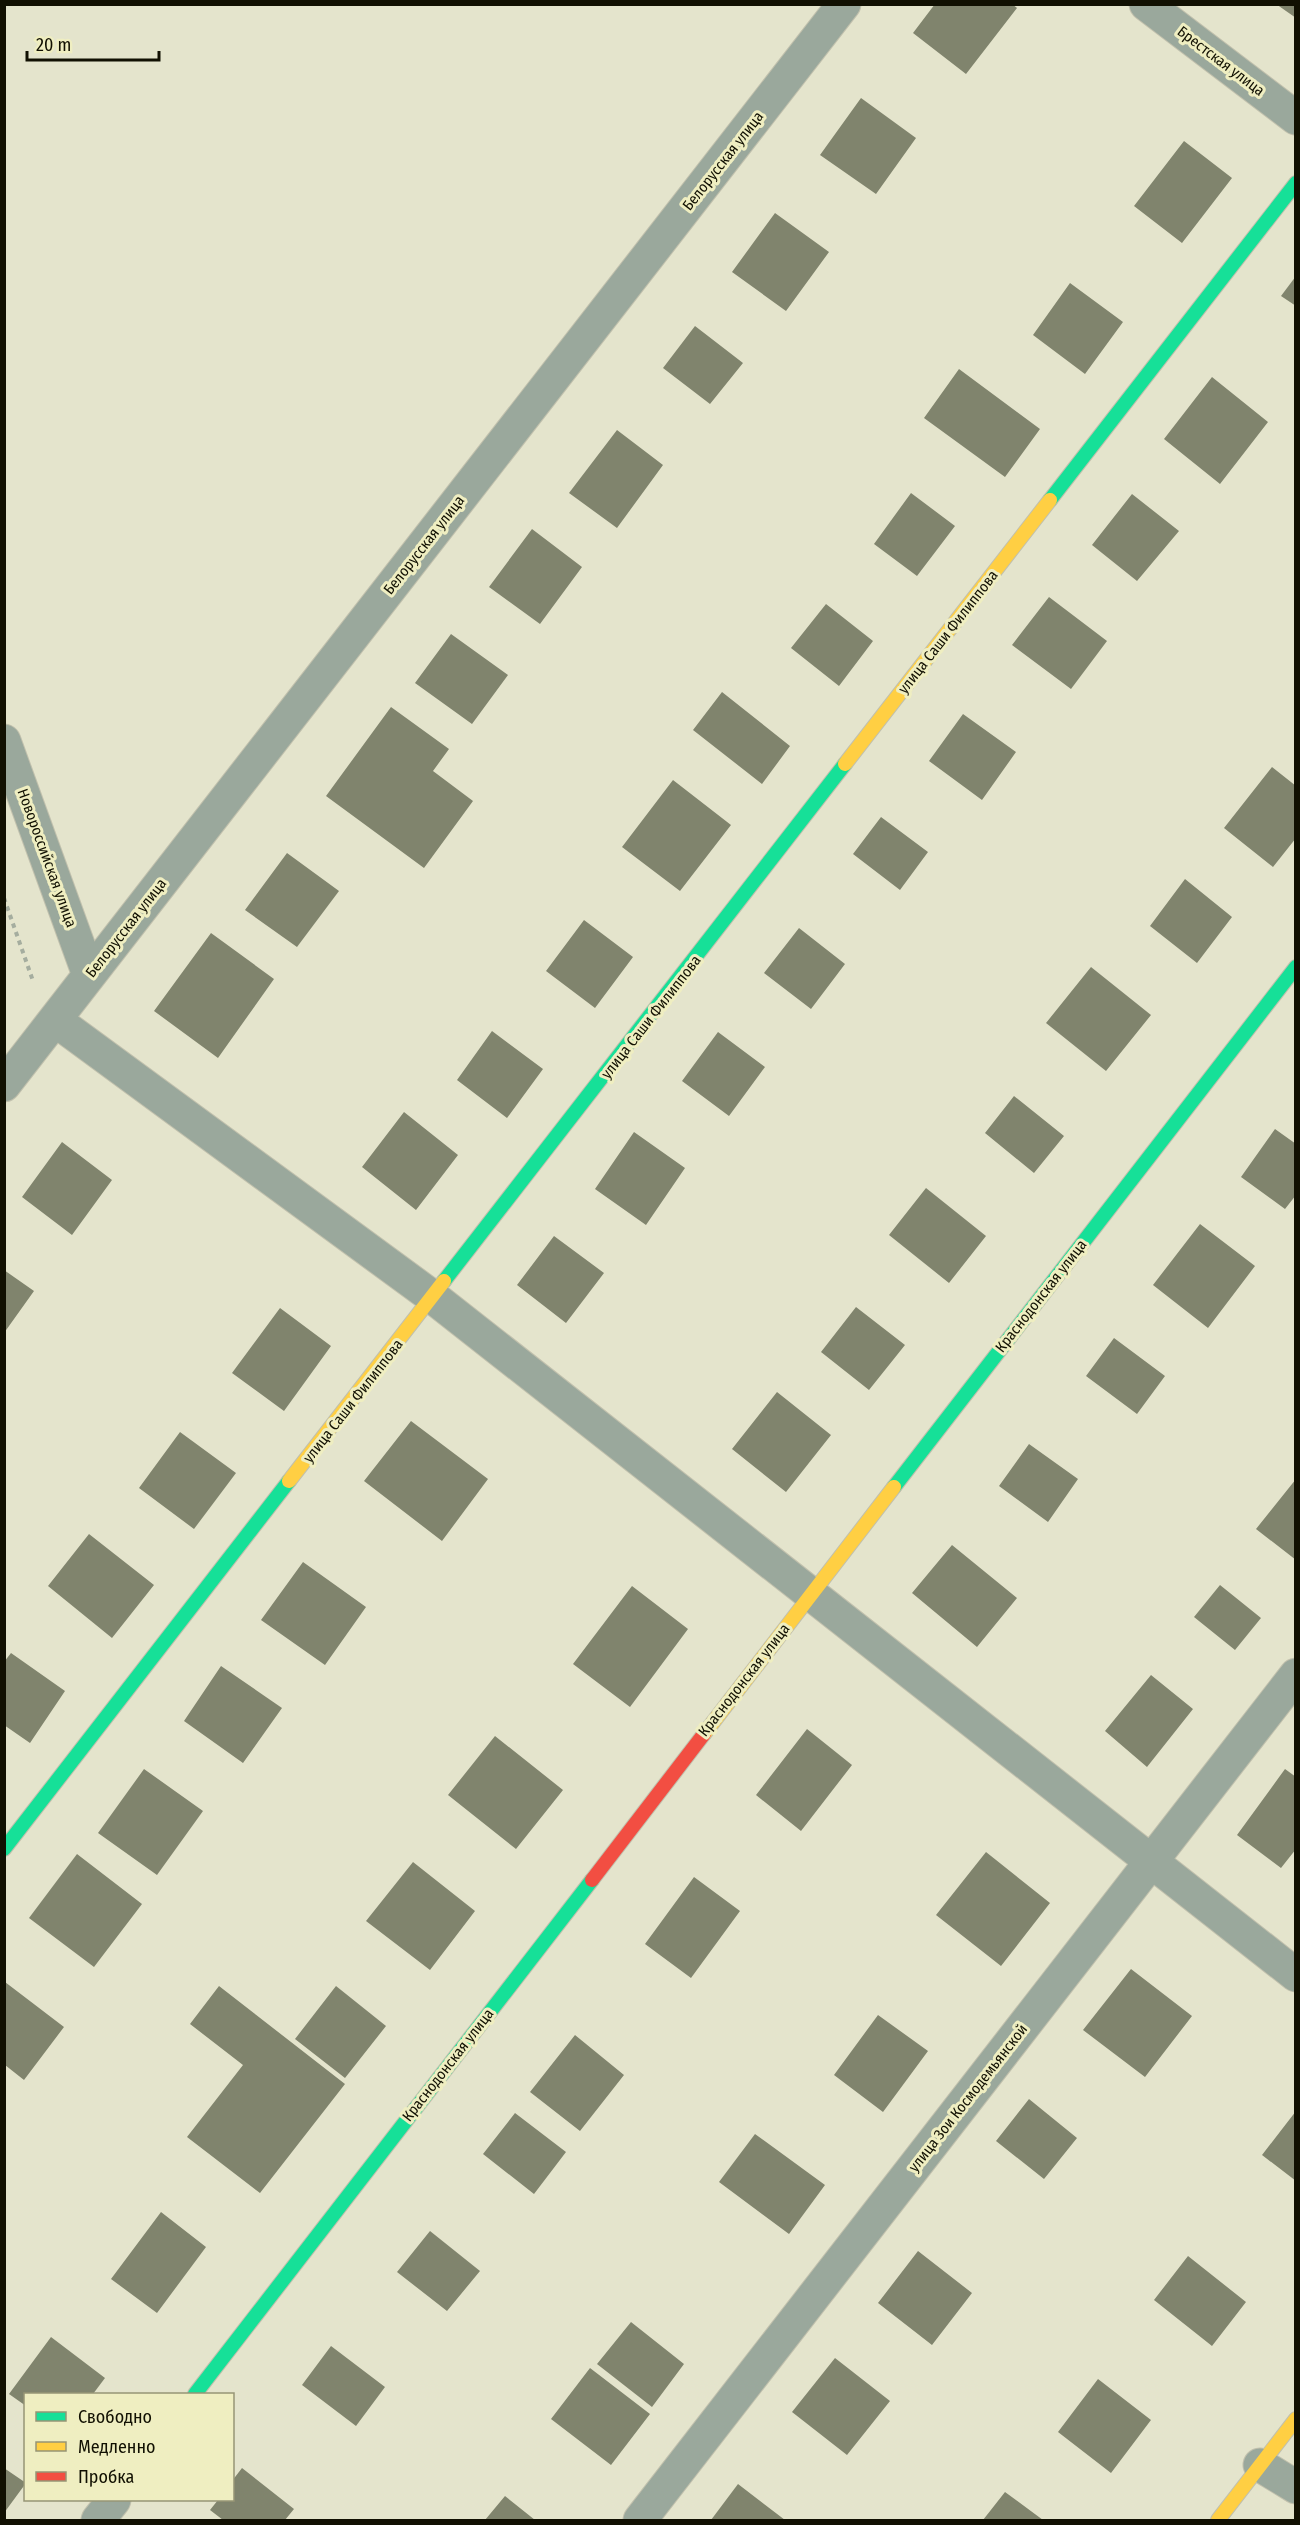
<svg xmlns="http://www.w3.org/2000/svg" width="1300" height="2525" viewBox="0 0 1300 2525" font-family="'Fira Sans Condensed',sans-serif">
  <rect width="100%" height="100%" fill="#e4e4cc"/>
  <path fill="#80846d" d="M935,4h77l5,4 -51,66 -53,-41z
    M1276,4h20v14z
    M861,98l55,40 -40,56 -56,-39z
    M1184,141l48,37 -50,65 -48,-37z
    M775,213l54,39 -43,59 -54,-39z
    M1296,276v30l-15,-10z
    M1070,283l53,39 -38,52 -52,-39z
    M695,326l48,37 -33,41 -47,-36z
    M959,369l81,60 -35,48 -81,-59z
    M1212,377l56,45 -48,62 -56,-45z
    M617,430l46,35 -46,63 -48,-35z
    M911,493l44,33 -38,50 -43,-32z
    M1132,494l47,37 -42,50 -45,-36z
    M532,529l50,38 -42,57 -51,-37z
    M1049,597l58,44 -36,48 -59,-44z
    M826,604l47,37 -34,45 -48,-38z
    M451,634l57,41 -36,49 -57,-41z
    M722,692l68,54 -28,38 -69,-54z
    M391,707l58,42 -16,22 40,30 -49,67 -98,-72z
    M963,714l53,38 -34,48 -53,-39z
    M1272,767l24,19v52l-23,29 -49,-39z
    M673,780l58,45 -51,66 -58,-44z
    M881,817l47,35 -28,38 -47,-36z
    M287,853l52,38 -42,56 -52,-37z
    M1185,879l47,38 -35,46 -47,-37z
    M584,920l49,37 -38,51 -49,-37z
    M799,928l46,36 -34,45 -47,-36z
    M211,933l63,46 -56,79 -64,-47z
    M1091,967l60,48 -45,56 -60,-48z
    M492,1031l51,38 -36,49 -50,-38z
    M718,1032l47,35 -36,49 -47,-35z
    M1014,1096l50,40 -30,37 -49,-40z
    M404,1112l54,43 -42,55 -54,-43z
    M1275,1129l21,15v51l-11,14 -44,-32z
    M634,1132l51,36 -39,57 -51,-36z
    M62,1142l50,38 -40,55 -50,-38z
    M926,1188l60,48 -37,47 -60,-48z
    M1200,1224l55,42 -47,62 -55,-43z
    M554,1236l50,37 -38,50 -49,-38z
    M4,1270l30,21 -30,42z
    M856,1307l49,38 -36,45 -48,-38z
    M280,1308l51,38 -47,65 -52,-38z
    M1114,1338l51,38 -28,38 -51,-38z
    M777,1392l54,43 -45,57 -54,-43z
    M411,1421l77,58 -46,62 -78,-60z
    M180,1432l56,41 -42,56 -55,-41z
    M1029,1444l49,35 -30,43 -49,-36z
    M1296,1479v81l-40,-31z
    M89,1534l65,51 -42,53 -64,-52z
    M952,1545l65,53 -40,49 -65,-54z
    M303,1562l63,45 -41,58 -64,-45z
    M1220,1585l41,33 -26,32 -41,-33z
    M632,1586l56,43 -58,78 -57,-43z
    M11,1653l54,38 -35,52 -26,-18v-63z
    M221,1666l61,42 -39,55 -59,-42z
    M1151,1675l42,34 -46,58 -42,-36z
    M807,1729l45,36 -51,66 -45,-36z
    M495,1736l68,54 -47,59 -68,-54z
    M144,1769l59,42 -46,64 -59,-42z
    M1285,1769l11,8v72l-15,19 -44,-33z
    M986,1852l64,51 -49,63 -65,-51z
    M77,1854l65,50 -48,63 -65,-49z
    M413,1862l62,49 -45,59 -64,-49z
    M694,1877l46,34 -49,67 -46,-34z
    M1131,1969l61,47 -47,61 -62,-47z
    M5,1982l59,45 -40,53 -19,-15z
    M219,1986l126,98 -85,109 -73,-56 56,-72 -53,-41z
    M336,1986l50,40 -41,52 -50,-39z
    M878,2015l50,36 -45,61 -49,-37z
    M575,2035l49,40 -44,56 -50,-39z
    M1029,2099l48,39 -33,41 -48,-38z
    M1296,2111v70l-34,-26z
    M515,2113l51,39 -32,42 -51,-40z
    M755,2134l70,51 -36,49 -70,-52z
    M161,2212l45,35 -49,66 -46,-34z
    M430,2231l50,40 -33,40 -50,-39z
    M918,2251l54,42 -40,52 -54,-42z
    M1188,2256l58,46 -34,44 -58,-46z
    M631,2322l53,42 -32,43 -55,-43z
    M51,2337l54,41 -12,16h-67v12l-17,-12z
    M331,2346l54,41 -29,39 -54,-41z
    M835,2358l55,43 -43,54 -55,-43z
    M590,2368l60,46 -39,51 -60,-46z
    M1098,2379l53,41 -40,53 -53,-41z
    M4,2468l22,15 -22,30z
    M242,2468l52,41 -9,11h-62l-13,-10 8,-10h14v-19z
    M738,2484l47,36h-74z
    M1005,2492l38,28h-60z
    M505,2496l30,24h-50z"/>
  <g fill="none" stroke-linecap="round" stroke-linejoin="round">
    <g stroke="#c1c0ad" stroke-width="35">
      <path id="street" d="M1146,4l150,114
        M4,741l85,234
        M55,1020l379,278 862,677
        M4,1085l840,-1081
        M1260,2465l36,22
        M98,2520l16,-20
        M640,2520l656,-845"/>
    </g>
    <g stroke="#c1c0ad" stroke-width="16">
      <path id="fast" d="M1050,500l246,-317
        M444,1281l401,-517
        M894,1487l402,-520
        M4,1849l285,-368
        M195,2394l397,-514"/>
    </g>
    <g stroke="#c1c0ad" stroke-width="16">
      <path id="slow" d="M845,764l205,-264
        M289,1481l155,-200
        M704,1734l190,-247
        M1218,2520l78,-101"/>
    </g>
    <g stroke="#c1c0ad" stroke-width="16">
      <path id="jam" d="M592,1880l112,-146"/>
    </g>
    <path stroke="#a5ad9f" stroke-width="4" stroke-dasharray="4.5 4.5" stroke-linecap="butt" d="M4,898l29,83"/>
    <use href="#street" stroke="#9aa89c" stroke-width="33"/>
    <use href="#fast" stroke="#16e098" stroke-width="14"/>
    <use href="#slow" stroke="#ffcf43" stroke-width="14"/>
    <use href="#jam" stroke="#f24e42" stroke-width="14"/>
  </g>
  <g text-anchor="middle" stroke-width="6" stroke-linejoin="round" paint-order="stroke">
    <g font-size="15" fill="#111002" stroke="#efeec1">
      <text transform="translate(1221 61) rotate(37)" y="5">Брестская улица</text>
      <text transform="translate(723 161) rotate(-52)" y="5">Белорусская улица</text>
      <text transform="translate(424 545) rotate(-52)" y="5">Белорусская улица</text>
      <text transform="translate(948 632) rotate(-52)" y="5">улица Саши Филиппова</text>
      <text transform="translate(47 858) rotate(70)" y="5">Новороссийская улица</text>
      <text transform="translate(126 928) rotate(-52)" y="5">Белорусская улица</text>
      <text transform="translate(651 1017) rotate(-52)" y="5">улица Саши Филиппова</text>
      <text transform="translate(1041 1296) rotate(-52)" y="5">Краснодонская улица</text>
      <text transform="translate(353 1401) rotate(-52)" y="5">улица Саши Филиппова</text>
      <text transform="translate(744 1680) rotate(-52)" y="5">Краснодонская улица</text>
      <text transform="translate(448 2065) rotate(-52)" y="5">Краснодонская улица</text>
      <text transform="translate(968 2098) rotate(-52)" y="5">улица Зои Космодемьянской</text>
    </g>
  </g>
  <rect width="1300" height="2525" fill="none" stroke="#111002" stroke-width="12"/>
  <rect x="24" y="2393" width="210" height="108" fill="#efeec1" stroke="#969575" stroke-width="1.5"/>
  <rect x="36" y="2412" width="30" height="9" fill="#16e098" stroke="#969575" stroke-width="1.5"/>
  <text x="78" y="2423" font-size="18" fill="#111002">Свободно</text>
  <rect x="36" y="2442" width="30" height="9" fill="#ffcf43" stroke="#969575" stroke-width="1.5"/>
  <text x="78" y="2453" font-size="18" fill="#111002">Медленно</text>
  <rect x="36" y="2472" width="30" height="9" fill="#f24e42" stroke="#969575" stroke-width="1.5"/>
  <text x="78" y="2483" font-size="18" fill="#111002">Пробка</text>
  <path d="M27 51v9h132v-9" fill="none" stroke="#111002" stroke-width="3"/>
  <text x="36" y="51" font-size="18" fill="#111002" stroke="#efeec1" stroke-width="4.5" paint-order="stroke">20 m</text>
</svg>
